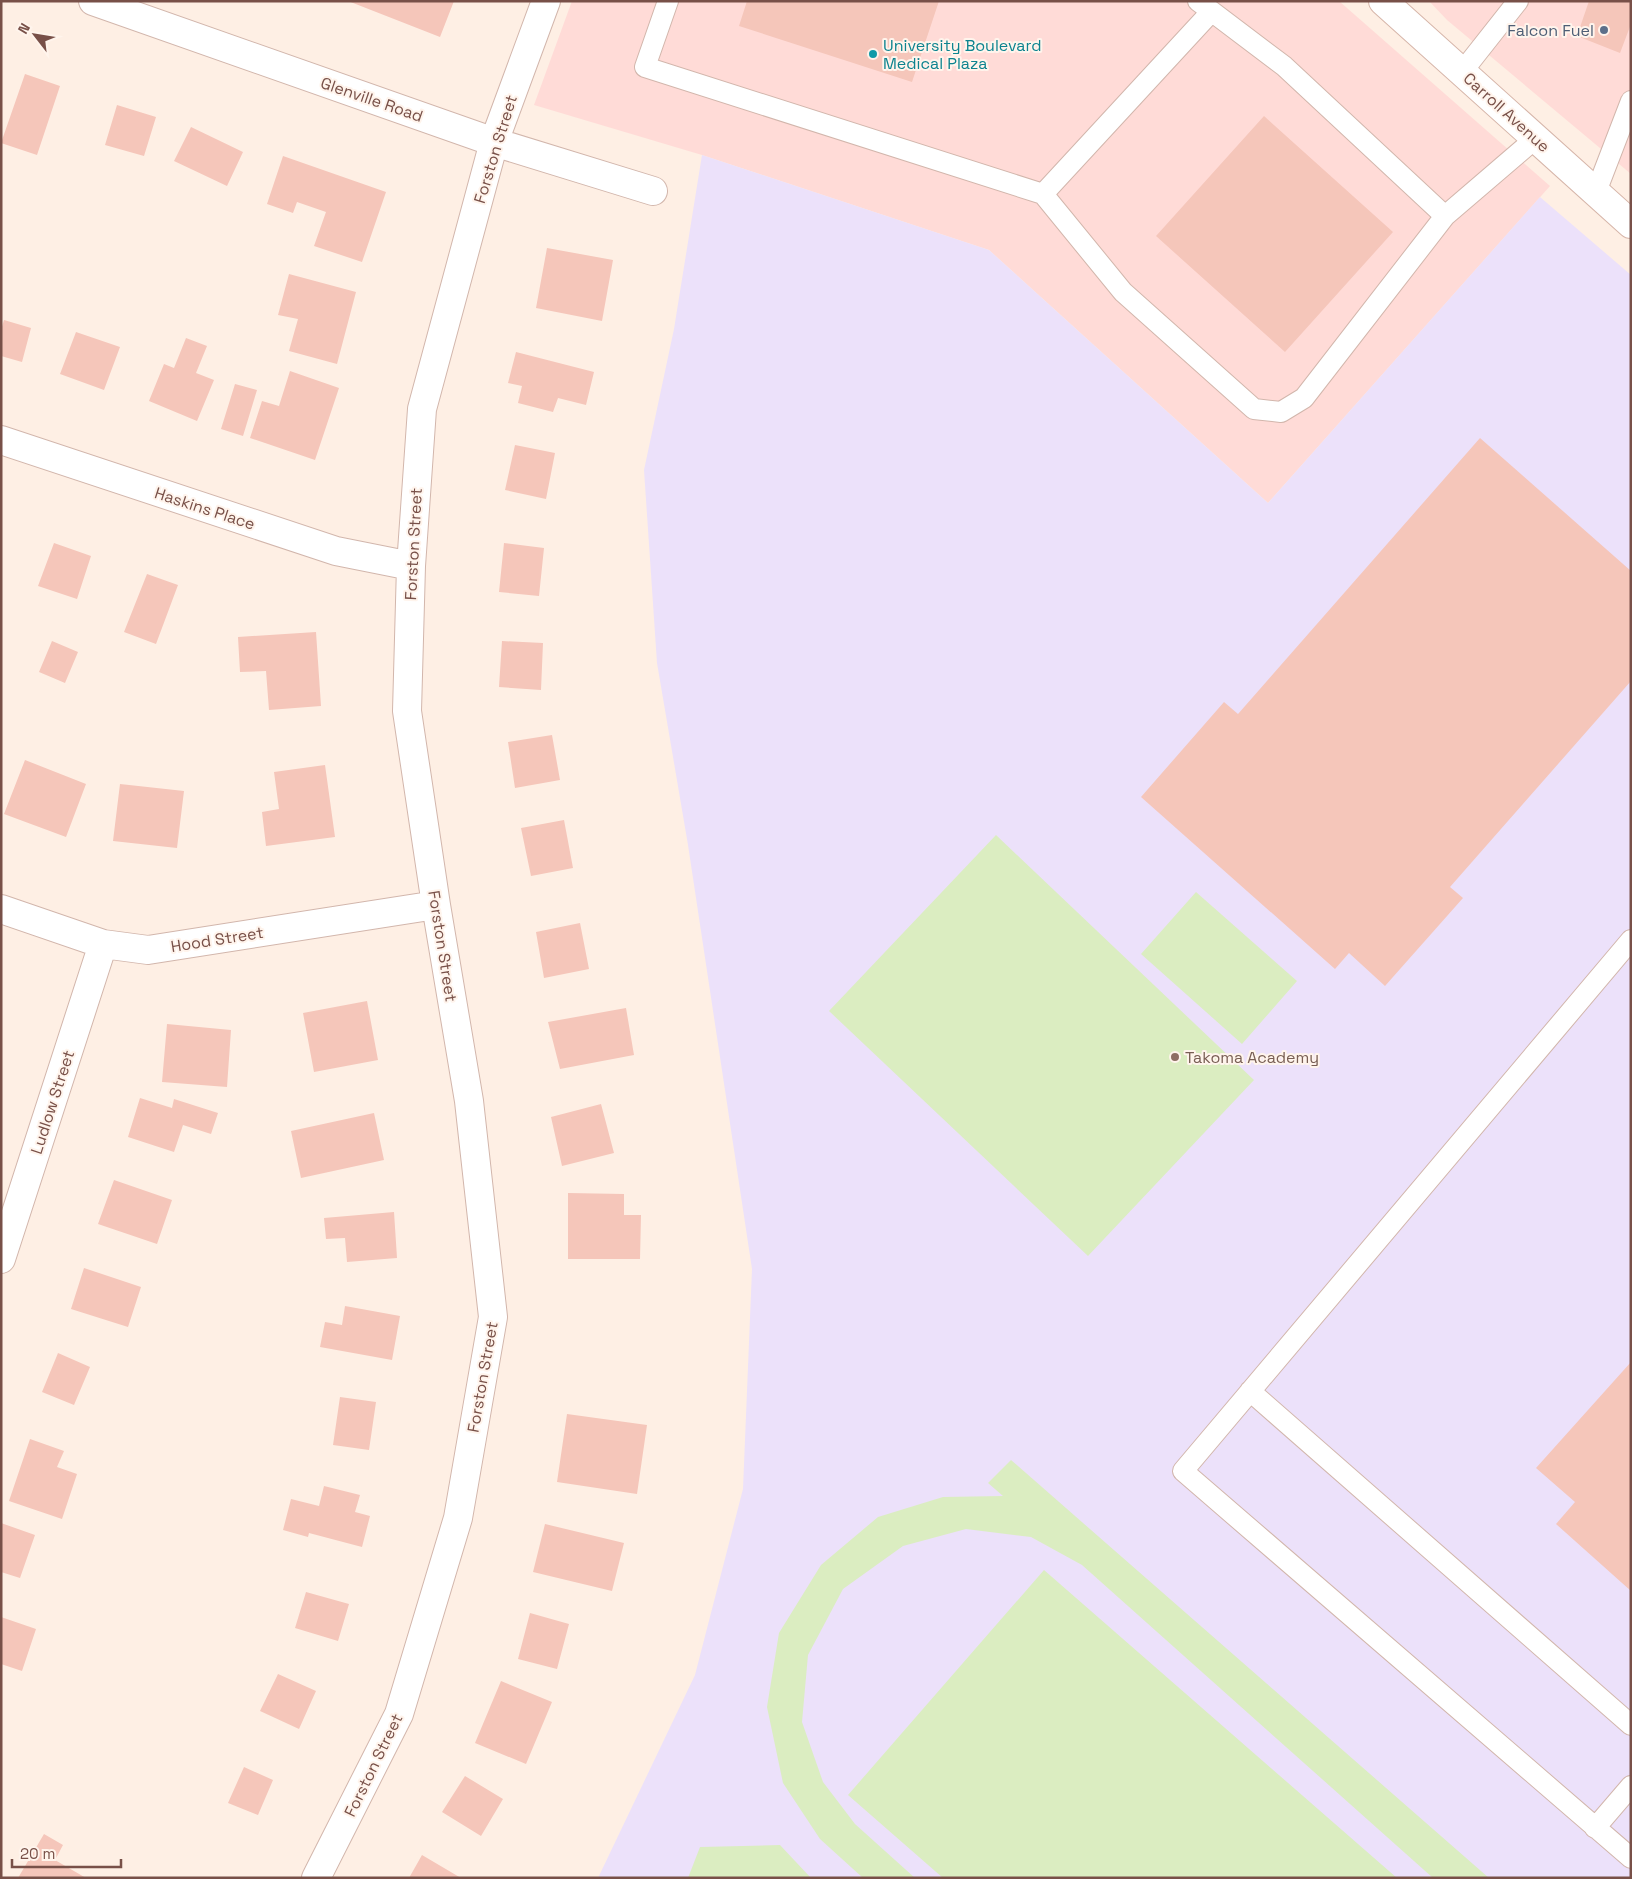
<svg xmlns="http://www.w3.org/2000/svg" width="1632" height="1879" viewBox="0 0 1632 1879" font-family="'Space Grotesk',sans-serif">
  <rect width="100%" height="100%" fill="#feefe4"/>
  <path fill="#ffdbd7" d="M572,1h767l211,185 -282,317 -279,-253 -287,-95 -168,-50z
    M1429,1h202v173l-184,-154z"/>
  <path fill="#ece1fa" d="M702,155l287,95 279,253 272,-306 91,78v1603h-1033l97,-203 48,-186 9,-220 -64,-424 -31,-182 -13,-193 30,-141z"/>
  <path fill="#dbedc1" d="M996,835l258,245 -166,176 -259,-245z
    M1196,892l101,89 -55,63 -101,-90z
    M1011,1460l478,418h-56l-351,-313 -51,-28 -65,-8 -63,17 -60,43 -35,66 -6,67 21,60 32,42 60,54h-52l-43,-39 -37,-56 -16,-76 12,-74 42,-68 57,-48 65,-20 60,-1 -15,-13z
    M1044,1570l353,308h-454l-95,-83z
    M780,1845l31,33h-123l12,-31z"/>
  <path fill="#f5c6ba" d="M348,1h106l-14,36z
    M747,1h192l-27,81 -173,-56z
    M1589,1h42v23l-11,29 -43,-17z
    M25,74l35,12 -23,69 -36,-12z
    M117,105l39,12 -12,39 -39,-11z
    M1264,116l129,116 -108,120 -129,-116z
    M191,127l52,25 -16,34 -53,-25z
    M283,156l103,36 -24,70 -48,-16 12,-34 -29,-10 -4,11 -26,-9z
    M547,248l66,12 -11,61 -66,-13z
    M289,274l67,18 -19,72 -48,-13 9,-32 -20,-4z
    M4,320l27,8 -9,34 -21,-6v-26z
    M76,332l44,15 -16,43 -44,-16z
    M186,338l21,8 -11,27 18,7 -17,41 -48,-20 15,-37 10,4z
    M516,352l78,20 -8,33 -28,-7 -5,14 -35,-9 4,-17 -14,-3z
    M290,371l49,17 -24,72 -65,-22 12,-37 17,5z
    M235,384l22,6 -14,46 -22,-7z
    M1480,438l151,133v110l-181,206 13,11 -78,88 -36,-33 -14,16 -194,-172 83,-95 14,12z
    M515,445l40,8 -9,46 -41,-9z
    M54,543l37,13 -14,43 -39,-13z
    M504,543l40,5 -5,48 -40,-4z
    M147,574l31,11 -22,59 -32,-12z
    M316,632l5,74 -52,4 -3,-39 -26,1 -2,-35z
    M52,641l26,11 -13,31 -26,-11z
    M502,641l41,2 -2,47 -42,-3z
    M552,735l8,45 -45,8 -7,-46z
    M25,760l61,24 -20,53 -62,-23z
    M325,765l10,72 -69,9 -4,-34 17,-3 -5,-37z
    M120,784l64,7 -7,57 -64,-7z
    M564,820l9,48 -42,8 -10,-48z
    M580,923l9,46 -45,9 -8,-46z
    M367,1001l11,59 -64,12 -11,-59z
    M626,1008l8,47 -74,14 -12,-47z
    M167,1024l64,6 -4,57 -65,-5z
    M140,1098l32,10 2,-9 44,14 -7,21 -28,-9 -9,27 -46,-15z
    M601,1104l13,49 -52,13 -11,-49z
    M374,1113l10,47 -83,18 -10,-47z
    M114,1180l58,20 -15,44 -59,-20z
    M568,1193l56,1v21h17l-1,44h-72z
    M394,1212l3,46 -50,4 -2,-24 -19,1 -2,-21z
    M84,1268l57,19 -13,40 -57,-18z
    M345,1306l55,10 -8,44 -72,-13 5,-25 17,3z
    M58,1353l32,14 -16,38 -32,-13z
    M1631,1362v229l-75,-67 19,-22 -39,-34z
    M340,1397l36,5 -7,48 -36,-5z
    M567,1414l80,11 -10,69 -80,-12z
    M30,1439l34,12 -7,16 20,7 -15,45 -53,-18z
    M324,1486l36,9 -5,17 15,4 -8,31 -53,-14 -1,4 -25,-7 8,-31 28,7z
    M1,1523l34,12 -15,43 -19,-6z
    M545,1524l79,19 -12,48 -79,-19z
    M306,1592l43,12 -11,37 -43,-13z
    M530,1613l39,11 -12,45 -39,-10z
    M1,1617l35,12 -14,42 -21,-7z
    M278,1674l38,17 -17,38 -39,-18z
    M501,1681l51,21 -26,62 -51,-21z
    M244,1767l29,13 -15,35 -30,-12z
    M465,1776l38,23 -22,37 -39,-24z
    M44,1834l19,11 -8,15 31,18h-68z
    M422,1855l39,23h-52z"/>
  <g fill="none" stroke-linecap="round" stroke-linejoin="round">
    <g stroke="#d2b6ac" stroke-width="22">
      <path id="service" d="M668,1l-23,66 398,127 80,98 131,117 27,3 23,-14 141,-182 91,-78
        M1198,1l86,65 161,150
        M1462,72l56,-71
        M1596,192l35,-91
        M1043,194l168,-182
        M1631,940l-448,531 448,387
        M1250,1391l381,334
        M1595,1828l36,-42"/>
    </g>
    <g stroke="#d2b6ac" stroke-width="30">
      <path id="minor" d="M93,1l401,141 159,49
        M1,440l335,111 75,15
        M1,909l102,35 45,6 288,-45
        M1,1259l102,-315
        M316,1878l83,-164 59,-196 35,-201 -24,-216 -33,-196 -29,-194 4,-145 11,-157 72,-267 52,-141"/>
    </g>
    <g stroke="#d6b5a9" stroke-width="30">
      <path id="secondary" d="M1383,1l248,223"/>
    </g>
    <use href="#service" stroke="#fff" stroke-width="20"/>
    <use href="#minor" stroke="#fff" stroke-width="28"/>
    <use href="#secondary" stroke="#fff" stroke-width="28"/>
  </g>
  <circle fill="#5c6f8a" stroke="#fff4ec" stroke-width="2" cx="1604" cy="30" r="5"/>
  <circle fill="#0f9aa8" stroke="#fff4ec" stroke-width="2" cx="873" cy="54" r="5"/>
  <circle fill="#8d6e63" stroke="#fff4ec" stroke-width="2" cx="1175" cy="1057" r="5"/>
  <g text-anchor="middle" stroke-width="4" stroke-linejoin="round" paint-order="stroke">
    <g font-size="16" fill="#4e5e75" stroke="#fff4ec" text-anchor="end">
      <text x="1594" y="36">Falcon Fuel</text>
    </g>
    <g font-size="16" fill="#0d838f" stroke="#fff4ec" text-anchor="start">
      <text x="883" y="51">University Boulevard<tspan x="883" dy="18">Medical Plaza</tspan></text>
    </g>
    <g font-size="16" fill="#785048" stroke="#fff4ec">
      <text transform="translate(372 99) rotate(19)" y="6">Glenville Road</text>
      <text transform="translate(1507 112) rotate(42)" y="6">Carroll Avenue</text>
      <text transform="translate(495 149) rotate(-73)" y="6">Forston Street</text>
      <text transform="translate(205 508) rotate(18)" y="6">Haskins Place</text>
      <text transform="translate(413 544) rotate(-87)" y="6">Forston Street</text>
      <text transform="translate(217 939) rotate(-9)" y="6">Hood Street</text>
      <text transform="translate(443 946) rotate(81)" y="6">Forston Street</text>
      <text transform="translate(52 1102) rotate(-72)" y="6">Ludlow Street</text>
      <text transform="translate(482 1377) rotate(-80)" y="6">Forston Street</text>
      <text transform="translate(373 1765) rotate(-64)" y="6">Forston Street</text>
    </g>
    <g font-size="16" fill="#785e54" stroke="#fff4ec" text-anchor="start">
      <text x="1185" y="1063">Takoma Academy</text>
    </g>
  </g>
  <rect width="1632" height="1879" fill="none" stroke="#785048" stroke-width="5"/>
  <g transform="translate(35 35) rotate(301)" stroke="#fff4ec" stroke-width="4" paint-order="stroke">
  <path d="M0-4L9 19L0 12L-9 19Z" fill="#785048"/>
  <text y="-8" font-size="14" font-weight="bold" text-anchor="middle" fill="#785048">N</text>
  </g>
  <path d="M12 1859v8h109v-8" fill="none" stroke="#785048" stroke-width="2.5"/>
  <text x="20" y="1859" font-size="15" fill="#785048" stroke="#fff4ec" stroke-width="4" paint-order="stroke">20 m</text>
</svg>
